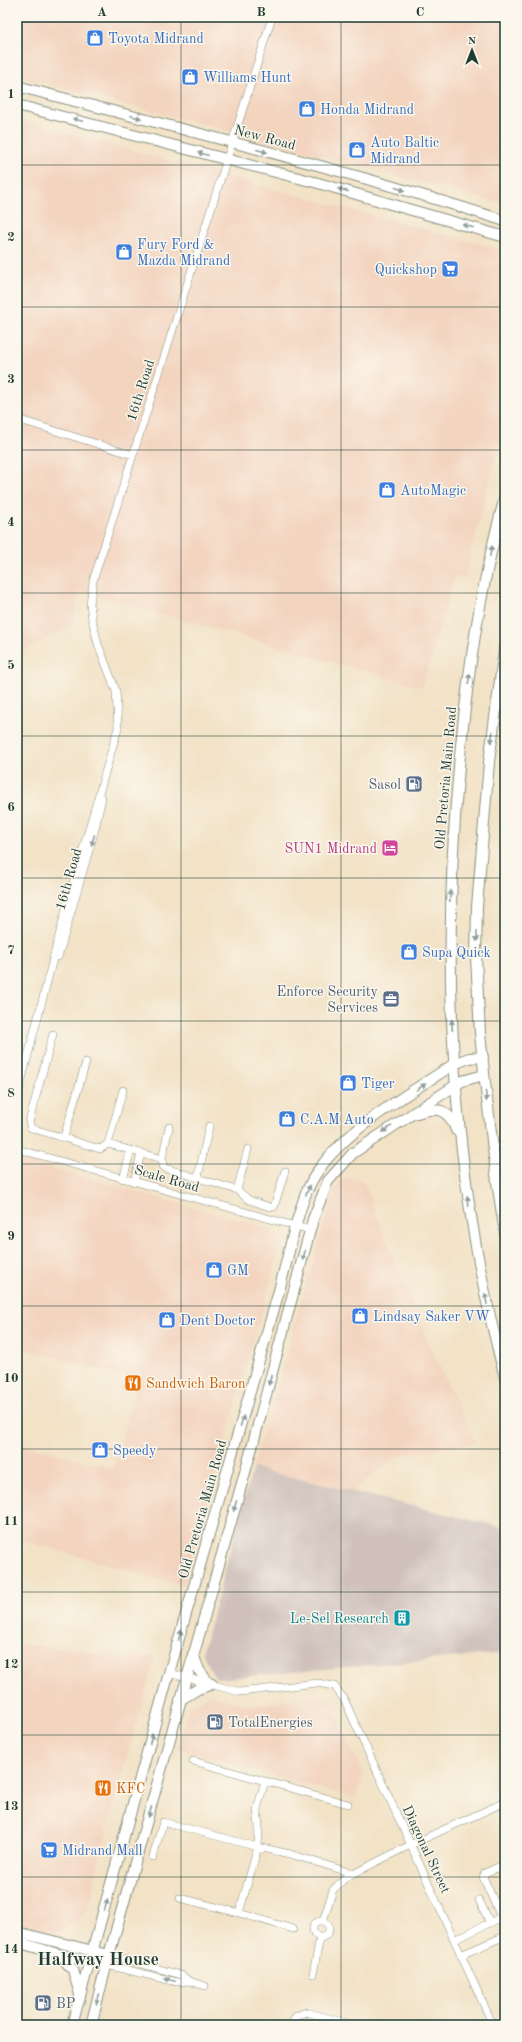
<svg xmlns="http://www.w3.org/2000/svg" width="522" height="2042" viewBox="0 0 522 2042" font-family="'Old Standard TT',serif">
  <rect width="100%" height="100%" fill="#fbf7ec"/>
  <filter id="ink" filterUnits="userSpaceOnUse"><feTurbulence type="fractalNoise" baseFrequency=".025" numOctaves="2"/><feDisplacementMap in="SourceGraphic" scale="8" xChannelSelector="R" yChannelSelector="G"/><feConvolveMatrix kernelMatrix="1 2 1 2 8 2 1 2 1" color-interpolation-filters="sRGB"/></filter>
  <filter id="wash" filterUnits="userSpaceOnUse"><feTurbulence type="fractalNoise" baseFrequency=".012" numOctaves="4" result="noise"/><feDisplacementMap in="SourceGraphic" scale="16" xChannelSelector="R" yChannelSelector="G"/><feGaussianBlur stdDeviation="0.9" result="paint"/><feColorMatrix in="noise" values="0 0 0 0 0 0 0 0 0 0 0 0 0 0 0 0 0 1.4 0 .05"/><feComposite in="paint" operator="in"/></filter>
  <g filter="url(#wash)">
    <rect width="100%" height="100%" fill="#f2e2c6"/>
    <path fill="#f3d4bf" d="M17,17h488v187l-488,-128z
      M17,120l488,131v174l-41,153 -9,-2 -33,111 -343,-96 -6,34 -56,29z
      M20,1160l252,69 9,16 -97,341 -167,-47v-97l96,27 25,-89 -121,-33v-185z
      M344,1177l19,4 62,154 51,108 -81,14 -43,35 -99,-24 80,-276z
      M17,1644l62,6 37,8 32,-2 7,2 -49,175 -19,80 -29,20 -41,-11z
      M210,1695l41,11 77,-11 35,80 -7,23 -179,-50 12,-41z"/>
    <path fill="#cfc0bb" d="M253,1468l252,60v125l-289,26 -14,-26z"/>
  </g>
  <g filter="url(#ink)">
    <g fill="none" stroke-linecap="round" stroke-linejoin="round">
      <g stroke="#88907d" stroke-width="8">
        <path id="minor" d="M17,419l116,36
          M58,957l36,-124 8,-35
          M53,1034l-24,88 2,6 69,21 8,-5 15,-54
          M17,1098l51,-197 50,-173 -2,-37 -18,-47 -6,-25 -2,-15 3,-23 179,-564
          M64,1137l22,-75
          M108,1144l54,15 1,7 2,2 72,22 12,10 21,7h4l1,-3 10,-33
          M17,1149l293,81
          M162,1159l7,-32
          M198,1177l11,-51
          M123,1179l8,-29
          M134,1182l7,-29
          M237,1190l11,-41
          M169,1673l71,19 77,-9 17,3 10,13 149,326
          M265,1781l83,23
          M153,1857l10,-35 95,25 1,-21 -2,-17 8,-28 -72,-20
          M180,1898l59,15
          M479,1900l11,23
          M501,1917l-18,-40 2,-4 20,-9
          M323,1921l10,-31 12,-12 65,-33 95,-43
          M313 1929a8 8 0 1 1 16 0a8 8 0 1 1-16 0Z
          M293,1929l-54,-16 19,-66 32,7 62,19
          M454,1940l50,-24
          M109,1955l72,20 8,6 16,5
          M461,1955l44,-19
          M107,1965l70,17 12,-1
          M313,1974l7,-37
          M291,2025l5,-9 10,-4 48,13"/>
      </g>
      <g stroke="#88907d" stroke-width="12">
        <path id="secondary" d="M17,86c163,43 328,83 488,135
          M17,105l301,78 187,54
          M505,497c-20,72 -33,146 -41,220 -25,221 -17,444 41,660
          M505,643l-16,119 -12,145 -1,50 4,76 5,49 12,100 8,51
          M417,1113c20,-7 32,-4 39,17
          M193,1654l6,16 10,14
          M180,1700l18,-11 14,-5
          M17,1932l92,23
          M17,1942l41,12 49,11
          M60,1955l13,15 7,24
          M72,2025l97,-352 110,-382 16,-64c6,-20 12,-42 25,-59 30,-42 91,-75 134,-104l15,-6 14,-1
          M91,2025l18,-70 142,-504 62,-232 15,-38 25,-28 109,-72 22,-6"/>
      </g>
      <use href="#minor" stroke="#fff" stroke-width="7"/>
      <use href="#secondary" stroke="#fff" stroke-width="10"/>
    </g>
    <defs><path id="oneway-solid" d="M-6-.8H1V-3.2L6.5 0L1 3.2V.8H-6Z"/></defs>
    <g fill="#8f9e9a">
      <use href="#oneway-solid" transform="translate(136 117) rotate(15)"/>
      <use href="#oneway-solid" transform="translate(78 120) rotate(-165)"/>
      <use href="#oneway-solid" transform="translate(262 151) rotate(15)"/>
      <use href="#oneway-solid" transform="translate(203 154) rotate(-165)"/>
      <use href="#oneway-solid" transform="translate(400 189) rotate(16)"/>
      <use href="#oneway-solid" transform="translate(343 190) rotate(-164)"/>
      <use href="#oneway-solid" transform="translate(468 226) rotate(-164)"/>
      <use href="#oneway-solid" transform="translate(491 551) rotate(-77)"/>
      <use href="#oneway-solid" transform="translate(469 679) rotate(-82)"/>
      <use href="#oneway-solid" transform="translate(492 737) rotate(97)"/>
      <use href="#oneway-solid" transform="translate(93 840) rotate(106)"/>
      <use href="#oneway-solid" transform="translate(450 896) rotate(-88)"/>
      <use href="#oneway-solid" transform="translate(477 936) rotate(91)"/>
      <use href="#oneway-solid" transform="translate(452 1025) rotate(-93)"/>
      <use href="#oneway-solid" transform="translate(421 1087) rotate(-34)"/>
      <use href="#oneway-solid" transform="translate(486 1096) rotate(84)"/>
      <use href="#oneway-solid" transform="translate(387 1129) rotate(146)"/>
      <use href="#oneway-solid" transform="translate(308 1190) rotate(-66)"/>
      <use href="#oneway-solid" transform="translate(468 1201) rotate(-98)"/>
      <use href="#oneway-solid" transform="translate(304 1255) rotate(105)"/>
      <use href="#oneway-solid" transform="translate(486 1299) rotate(-101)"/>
      <use href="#oneway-solid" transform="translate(270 1380) rotate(105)"/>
      <use href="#oneway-solid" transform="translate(242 1421) rotate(-74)"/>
      <use href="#oneway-solid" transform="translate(235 1506) rotate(106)"/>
      <use href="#oneway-solid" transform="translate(180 1635) rotate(-74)"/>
      <use href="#oneway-solid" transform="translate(151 1739) rotate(-75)"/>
      <use href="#oneway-solid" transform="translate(150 1812) rotate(106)"/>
      <use href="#oneway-solid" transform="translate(106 1905) rotate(-74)"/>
      <use href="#oneway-solid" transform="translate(170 1980) rotate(-166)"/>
      <use href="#oneway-solid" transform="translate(98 1999) rotate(105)"/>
    </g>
  </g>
  <path fill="none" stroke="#1f3d34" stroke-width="1" stroke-opacity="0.55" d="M181,17v2008M341,17v2008M17,165h488M17,307h488M17,450h488M17,593h488M17,736h488M17,878h488M17,1021h488M17,1164h488M17,1306h488M17,1449h488M17,1592h488M17,1735h488M17,1877h488"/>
  <defs>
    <g id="shop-square" transform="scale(0.9)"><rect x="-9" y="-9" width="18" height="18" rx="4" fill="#3f7fe0" stroke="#fbf7ec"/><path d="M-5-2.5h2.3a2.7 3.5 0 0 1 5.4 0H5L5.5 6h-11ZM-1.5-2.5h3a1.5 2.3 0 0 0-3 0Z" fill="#fff"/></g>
    <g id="supermarket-square" transform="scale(0.9)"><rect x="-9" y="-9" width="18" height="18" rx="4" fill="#3f7fe0" stroke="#fbf7ec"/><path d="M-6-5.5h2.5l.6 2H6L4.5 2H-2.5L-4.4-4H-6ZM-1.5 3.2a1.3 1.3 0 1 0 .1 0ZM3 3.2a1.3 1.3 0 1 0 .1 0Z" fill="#fff"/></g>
    <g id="fuel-square" transform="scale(0.9)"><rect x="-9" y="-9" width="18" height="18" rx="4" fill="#5c6f8a" stroke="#fbf7ec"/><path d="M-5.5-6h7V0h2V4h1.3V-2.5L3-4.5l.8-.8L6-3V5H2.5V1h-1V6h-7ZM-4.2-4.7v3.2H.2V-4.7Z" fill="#fff"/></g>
    <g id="hotel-square" transform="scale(0.9)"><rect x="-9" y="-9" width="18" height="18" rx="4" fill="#d1479c" stroke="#fbf7ec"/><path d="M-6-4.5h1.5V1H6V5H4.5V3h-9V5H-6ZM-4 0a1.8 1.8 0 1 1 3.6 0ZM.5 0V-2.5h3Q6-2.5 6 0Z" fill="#fff"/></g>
    <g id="office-square" transform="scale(0.9)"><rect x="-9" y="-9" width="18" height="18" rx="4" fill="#5c6f8a" stroke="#fbf7ec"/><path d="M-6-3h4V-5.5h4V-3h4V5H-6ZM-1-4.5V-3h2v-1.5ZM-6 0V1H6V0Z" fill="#fff"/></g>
    <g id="restaurant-square" transform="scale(0.9)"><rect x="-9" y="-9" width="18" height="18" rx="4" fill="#e8710a" stroke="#fbf7ec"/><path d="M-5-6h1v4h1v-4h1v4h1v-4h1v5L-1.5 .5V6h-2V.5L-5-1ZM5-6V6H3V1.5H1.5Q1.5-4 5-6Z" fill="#fff"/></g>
    <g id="building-square" transform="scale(0.9)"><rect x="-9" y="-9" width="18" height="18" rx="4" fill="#0f9aa8" stroke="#fbf7ec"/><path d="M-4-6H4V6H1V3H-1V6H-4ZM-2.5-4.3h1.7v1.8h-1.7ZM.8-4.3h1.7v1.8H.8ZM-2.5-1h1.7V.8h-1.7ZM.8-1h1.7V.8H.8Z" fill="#fff"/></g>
  </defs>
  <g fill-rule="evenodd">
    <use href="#shop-square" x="95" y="38"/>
    <use href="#shop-square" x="190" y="77"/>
    <use href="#shop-square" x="307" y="109"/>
    <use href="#shop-square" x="357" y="150"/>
    <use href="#shop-square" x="124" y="252"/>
    <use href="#supermarket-square" x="450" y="269"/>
    <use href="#shop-square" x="387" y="490"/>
    <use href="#fuel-square" x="414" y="784"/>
    <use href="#hotel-square" x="390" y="848"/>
    <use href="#shop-square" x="409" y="952"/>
    <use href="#office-square" x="391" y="999"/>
    <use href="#shop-square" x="348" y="1083"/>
    <use href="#shop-square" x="287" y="1119"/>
    <use href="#shop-square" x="214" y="1270"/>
    <use href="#shop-square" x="360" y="1316"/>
    <use href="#shop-square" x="167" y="1320"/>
    <use href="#restaurant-square" x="133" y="1383"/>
    <use href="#shop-square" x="100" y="1450"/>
    <use href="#building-square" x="402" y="1618"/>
    <use href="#fuel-square" x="215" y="1722"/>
    <use href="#restaurant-square" x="103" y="1788"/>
    <use href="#supermarket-square" x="49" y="1850"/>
    <use href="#fuel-square" x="43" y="2003"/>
  </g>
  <g text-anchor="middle" stroke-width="3" stroke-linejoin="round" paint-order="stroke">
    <g font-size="14" fill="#366cbe" stroke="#fbf7ec" text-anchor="start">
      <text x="108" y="43">Toyota Midrand</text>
      <text x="203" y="82">Williams Hunt</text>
      <text x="320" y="114">Honda Midrand</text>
      <text x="370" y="147">Auto Baltic<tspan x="370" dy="16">Midrand</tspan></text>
      <text x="137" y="249">Fury Ford &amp;<tspan x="137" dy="16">Mazda Midrand</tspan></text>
      <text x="437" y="274" text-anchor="end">Quickshop</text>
      <text x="400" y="495">AutoMagic</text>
      <text x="422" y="957">Supa Quick</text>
      <text x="361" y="1088">Tiger</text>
      <text x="300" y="1124">C.A.M Auto</text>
      <text x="227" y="1275">GM</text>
      <text x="373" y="1321">Lindsay Saker VW</text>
      <text x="180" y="1325">Dent Doctor</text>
      <text x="113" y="1455">Speedy</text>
      <text x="62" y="1855">Midrand Mall</text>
    </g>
    <g font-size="14" fill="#1f3d34" stroke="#fbf7ec">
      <text transform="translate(265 137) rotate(15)" y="5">New Road</text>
      <text transform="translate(140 390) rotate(-72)" y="5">16th Road</text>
      <text transform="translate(445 778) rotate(-85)" y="5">Old Pretoria Main Road</text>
      <text transform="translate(68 879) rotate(-74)" y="5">16th Road</text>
      <text transform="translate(167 1178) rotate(16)" y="5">Scale Road</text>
      <text transform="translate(202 1509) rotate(-74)" y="5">Old Pretoria Main Road</text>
      <text transform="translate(427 1849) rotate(65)" y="5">Diagonal Street</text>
    </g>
    <g font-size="14" fill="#4e5e75" stroke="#fbf7ec" text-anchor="end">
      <text x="401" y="789">Sasol</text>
      <text x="378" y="996">Enforce Security<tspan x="378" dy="16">Services</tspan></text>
      <text x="228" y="1727" text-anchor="start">TotalEnergies</text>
      <text x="56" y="2008" text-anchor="start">BP</text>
    </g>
    <g font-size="14" fill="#b23c85" stroke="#fbf7ec" text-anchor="end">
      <text x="377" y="853">SUN1 Midrand</text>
    </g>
    <g font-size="14" fill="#c56008" stroke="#fbf7ec" text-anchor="start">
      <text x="146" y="1388">Sandwich Baron</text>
      <text x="116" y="1793">KFC</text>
    </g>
    <g font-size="14" fill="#0d838f" stroke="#fbf7ec" text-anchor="end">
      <text x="389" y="1623">Le-Sel Research</text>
    </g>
    <g font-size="18" font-weight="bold" fill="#1f3d34" stroke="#fbf7ec">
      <text x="98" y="1965">Halfway House</text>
    </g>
  </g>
  <rect width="522" height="2042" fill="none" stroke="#fbf7ec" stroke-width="44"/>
  <g transform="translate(472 50)" stroke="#fbf7ec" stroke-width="3" paint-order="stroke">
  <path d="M0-3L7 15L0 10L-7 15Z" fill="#1f3d34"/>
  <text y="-6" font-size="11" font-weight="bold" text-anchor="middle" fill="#1f3d34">N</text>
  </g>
  <rect x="22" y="22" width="478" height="1998" fill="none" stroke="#1f3d34" stroke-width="1.5"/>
  <g font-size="13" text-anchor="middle" font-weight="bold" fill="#1f3d34">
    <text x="102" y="16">A</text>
    <text x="261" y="16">B</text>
    <text x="420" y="16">C</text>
    <text x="11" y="98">1</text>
    <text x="11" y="241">2</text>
    <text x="11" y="383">3</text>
    <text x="11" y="526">4</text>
    <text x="11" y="669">5</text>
    <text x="11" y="811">6</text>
    <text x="11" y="954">7</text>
    <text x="11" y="1097">8</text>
    <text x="11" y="1240">9</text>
    <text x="11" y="1382">10</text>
    <text x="11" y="1525">11</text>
    <text x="11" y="1668">12</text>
    <text x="11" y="1810">13</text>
    <text x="11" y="1953">14</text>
  </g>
</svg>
